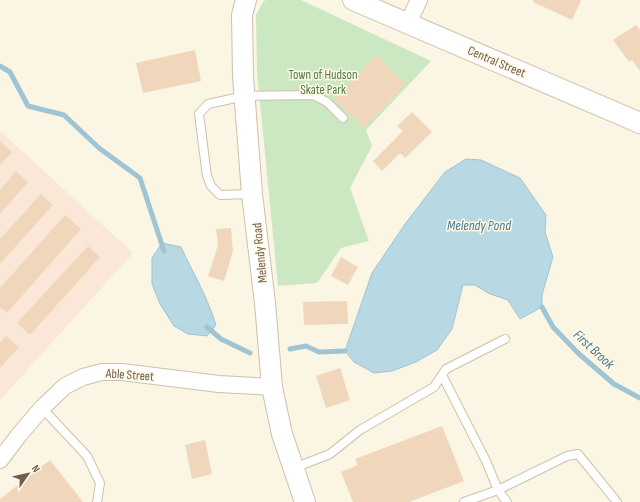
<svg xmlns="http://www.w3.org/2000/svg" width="640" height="502" viewBox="0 0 640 502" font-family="'Sofia Sans Condensed',sans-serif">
  <rect width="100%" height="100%" fill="#fbf5e3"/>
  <path fill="#fbe7d7" d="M0,131l133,122 -133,147z"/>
  <path fill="#cce8c2" d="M266,0h35l130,61 -65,69 6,16 -22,42 19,53 -28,7 -24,35 -39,3 -21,-214 -1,-57 7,-13z"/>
  <path fill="#b8d8e4" stroke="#9fc5d5" d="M466,159l15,1 39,18 26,37 -1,17 8,25 -11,38v12l-22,12 -12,-19 -18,-6 -15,-9h-12l-11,44 -15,21 -21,12 -24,9 -18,2 -20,-11 -9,-11 27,-78 33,-49 40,-52z
    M162,243l19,4c12,26 27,51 35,78l-9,11 -19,-2 -14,-8 -14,-22 -8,-20v-26z"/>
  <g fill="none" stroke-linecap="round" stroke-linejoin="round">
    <path stroke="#9fc5d5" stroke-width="5" d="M0,66l10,6 18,34 36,9 35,33 41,30 24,73
      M542,307l11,20 26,27 35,30 26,14
      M207,327l14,12 29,14
      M290,349l16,-3 13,6 26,-1"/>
  </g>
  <path fill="#f0d7bb" d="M534,0h45l2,1 -9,19 -39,-18z
    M636,25l4,5v41l-8,-11 -3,2 -16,-22z
    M195,50l6,31 -58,12 -7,-30z
    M376,55l30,29 -42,44 -30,-29z
    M412,112l20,20 -27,26 -5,-5 -18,18 -9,-10 30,-30 -6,-5z
    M0,141l12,11 -12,13z
    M16,171l12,11 -28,32v-24z
    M41,194l12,11 -53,59v-25z
    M65,215l16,14 -74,84 -7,-6v-19z
    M231,228l2,23 -9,30 -16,-5 10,-31 -2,-16z
    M88,246l12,11 -70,78 -13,-12z
    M341,257l17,10 -10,18 -17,-9z
    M347,301l1,23 -44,1 -1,-23z
    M6,336l13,11 -19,21v-25z
    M340,368l10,32 -24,8 -10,-32z
    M442,426l22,55 -55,21h-56l-12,-30 17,-7 -3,-6z
    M205,440l7,34 -20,5 -7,-34z
    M50,460l33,42h-83v-3z"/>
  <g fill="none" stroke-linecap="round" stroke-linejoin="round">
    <g stroke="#cec0ad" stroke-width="10">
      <path id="service" d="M252,194l-32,1 -9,-9 -4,-10 -8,-62 9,-10 37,-8 68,-1 14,7 16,16
        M442,375l44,86 12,29 9,12
        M42,408l45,48 13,27 -3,19
        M294,468l36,-14 30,-24 74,-43 12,-18 59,-30
        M464,502l34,-12 69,-34 11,-2 39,48"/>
    </g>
    <g stroke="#cec0ad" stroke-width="18">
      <path id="minor" d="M408,23l11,-23
        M0,460l19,-25 23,-27 23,-22 18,-9 19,-5h20l97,12 53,3"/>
    </g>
    <g stroke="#cec0ad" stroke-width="22">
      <path id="tertiary" d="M246,0l-4,15 1,61 9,118 13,109 7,84 10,47 23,68
        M353,0l287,123"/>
    </g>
    <use href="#service" stroke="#fff" stroke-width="8"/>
    <use href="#minor" stroke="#fff" stroke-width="16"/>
    <use href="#tertiary" stroke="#fff" stroke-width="20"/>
  </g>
  <g text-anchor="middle" stroke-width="3" stroke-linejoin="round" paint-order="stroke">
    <g font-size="13" fill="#725e4a" stroke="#fef9e8">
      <text transform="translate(497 61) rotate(23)" y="5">Central Street</text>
      <text transform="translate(259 253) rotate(-96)" y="5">Melendy Road</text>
      <text transform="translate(130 374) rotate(4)" y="5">Able Street</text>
    </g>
    <g font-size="13" fill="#4e7d45" stroke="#fef9e8">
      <text x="323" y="79">Town of Hudson<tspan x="323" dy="15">Skate Park</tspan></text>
    </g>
    <g font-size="14" font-style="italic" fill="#47778c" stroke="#fef9e8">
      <text x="479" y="230">Melendy Pond</text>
      <text transform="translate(594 349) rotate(43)" y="5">First Brook</text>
    </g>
  </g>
  <g transform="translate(28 474) rotate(56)" stroke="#fef9e8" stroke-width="3" paint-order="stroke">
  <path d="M0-3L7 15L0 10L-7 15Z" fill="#725e4a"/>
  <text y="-6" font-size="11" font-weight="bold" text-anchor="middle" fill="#725e4a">N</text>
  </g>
</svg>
